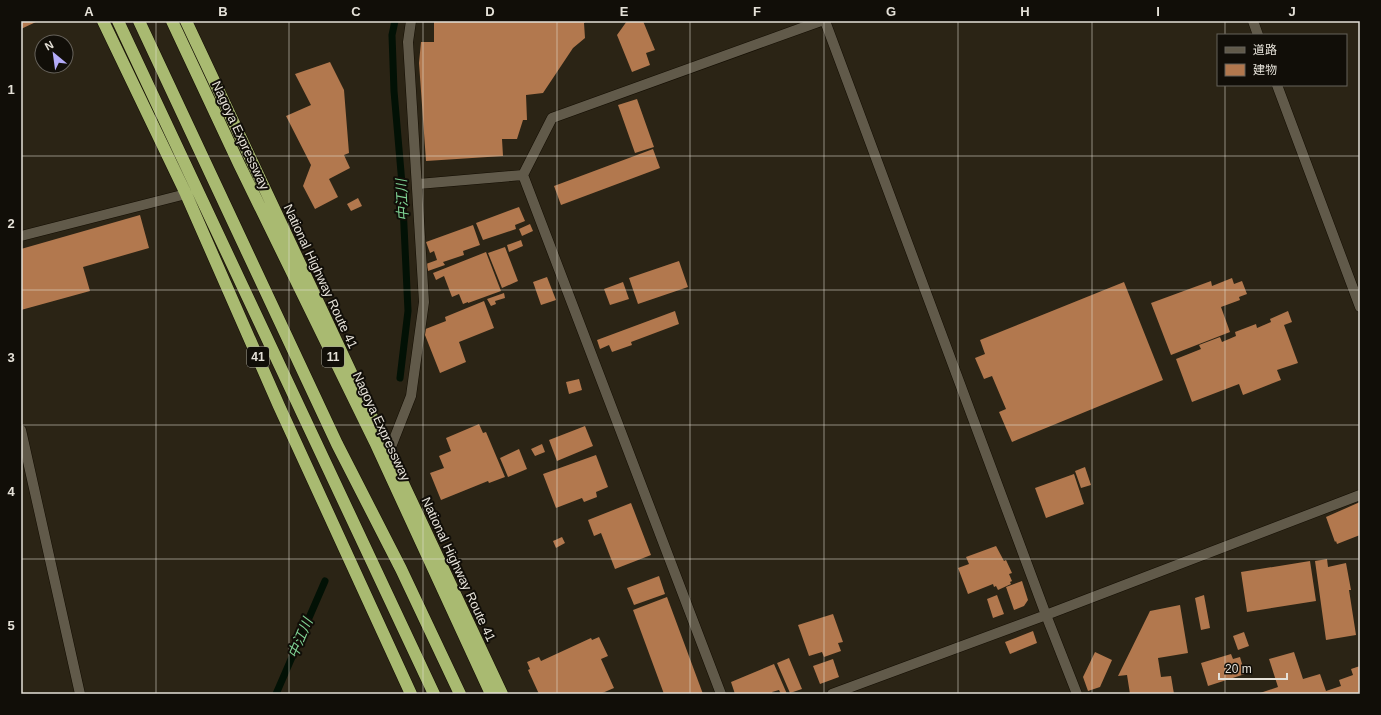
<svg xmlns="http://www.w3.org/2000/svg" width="1381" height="715" viewBox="0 0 1381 715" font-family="Helvetica,'Noto Sans JP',sans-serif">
  <rect width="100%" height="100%" fill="#2b2415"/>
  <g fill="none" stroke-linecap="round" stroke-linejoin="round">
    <path stroke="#021105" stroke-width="7" d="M395,21l-3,14 2,56 8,93 6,127 -8,67
      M276,694l49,-113"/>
  </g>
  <path fill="#b2784e" d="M21,21h17l-17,8z
    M434,21h153l-3,2 1,15 -12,10 -30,45 -17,2 1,25h-4l-6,19h-15l1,17 -77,5 -7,-98 2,-21h13z
    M627,21h16l12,29 -9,3 4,12 -18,7 -15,-37z
    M330,62l14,28 5,63 -5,2 6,13 -21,11 9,18 -23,12 -12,-23 8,-21 -25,-49 25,-11 -16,-31z
    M637,99l17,48 -19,6 -17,-48z
    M653,149l7,19 -99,37 -7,-19z
    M358,198l4,8 -11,5 -4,-7z
    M519,207l6,14 -10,4 1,4 -33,11 -7,-17z
    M140,215l9,33 -66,19 7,24 -69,19v-61z
    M530,224l3,7 -11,5 -3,-7z
    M473,225l7,20 -17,6 1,4 -21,7 2,3 -17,6 -2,-7 11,-4 -3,-9 -4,2 -4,-11z
    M521,240l2,6 -14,6 -2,-7z
    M505,247l13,34 -16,7 -14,-35z
    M486,252l15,39 -33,12v-1l-5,2 -4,-10 -7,3 -8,-21 -8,4 -3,-7z
    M679,261l9,26 -50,17 -9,-26z
    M547,277l9,23 -15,5 -8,-23z
    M1232,278l2,6 8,-3 5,13 -8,3 1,3 -19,7 9,25 -59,23 -20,-52 60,-22 1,5z
    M623,282l6,17 -19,6 -6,-16z
    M1124,282l39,98 -151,62 -13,-30 7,-3 -14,-33 -8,3 -9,-21 10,-4 -5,-14z
    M504,293l1,5 -10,3 1,3 -5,2 -4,-7z
    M484,301l10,27 -35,14 7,20 -26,11 -17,-43 23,-9 -1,-4z
    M675,311l4,13 -48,18 1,3 -20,7 -3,-7 -9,4 -3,-9z
    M1288,311l4,11 -8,3 14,38 -21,7 4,10 -38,15 -4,-11 -47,18 -16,-43 25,-10 -2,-4 21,-8 2,5 14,-6 -1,-4 21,-8 1,4 14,-6 -1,-3z
    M579,379l3,11 -13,4 -3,-12z
    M479,424l4,9 3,-1 19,45 -16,6 -1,-2 -47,19 -11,-27 14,-5 -5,-12 12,-5 -5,-13z
    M585,426l8,20 -36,15 -8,-21z
    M542,444l3,8 -10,4 -4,-7z
    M519,449l8,20 -19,8 -8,-19z
    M596,455l12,32 -12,5 1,5 -13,5 -2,-4 -26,10 -13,-34z
    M1085,467l6,18 -10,3 -6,-17z
    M1074,474l10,30 -38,14 -11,-30z
    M1360,502v33l-23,9 -1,-3 -1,1 -9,-25z
    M631,503l20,52 -36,14 -14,-36 -7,3 -6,-16z
    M562,537l3,6 -9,5 -3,-7z
    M996,546l8,15 2,-1 6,13 -3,1 3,7 -2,1 1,2 -13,6 -2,-4 -2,1 -1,-3 -25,10 -10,-26 11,-4 -3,-7z
    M1327,559l1,8 18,-4 5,27h-2l7,45 -30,5 -11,-79z
    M1310,561l6,40 -69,11 -6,-40z
    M659,576l6,18 -31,11 -7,-17z
    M1022,581l6,19 -4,6 -10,4 -8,-23z
    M997,595l7,19 -11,4 -6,-19z
    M1204,595l6,33 -9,2 -6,-32z
    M667,597l36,97h-39l-31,-84z
    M1180,605l8,48 -30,5 3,19 10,-1 3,18h-44l-3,-19 -9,1 32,-65z
    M833,614l10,28 -5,1 3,8 -17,6 -2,-5 -13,4 -11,-31z
    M1033,631l4,12 -27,11 -5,-12z
    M1244,632l5,14 -11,4 -5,-14z
    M599,637l9,19 -7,3 13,29 -14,6h-61l-11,-24 2,-1 -3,-7 12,-5 2,4 50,-23 1,2z
    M1095,652l17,8 -12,27 -12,4 -5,-14z
    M1294,652l9,27 17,-5 6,17 15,-5 -2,-6 14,-5 -2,-6 9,-3v28h-100v-1l18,-6 -9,-28z
    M1231,654l2,5 7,-2 5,17 -37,12 -7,-23z
    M789,658l13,31 -12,4 -13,-30z
    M833,659l6,18 -19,7 -7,-18z
    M774,664l13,30h-6l-2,-4 -7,2 1,2h-38l-4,-12z"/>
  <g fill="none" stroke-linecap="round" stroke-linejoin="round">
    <g stroke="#130d02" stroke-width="11">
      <path id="street" d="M825,21l221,594 31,79
        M1253,21l5,14
        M1277,85l83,222
        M418,184l105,-9
        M21,236l165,-42
        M21,430l59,264
        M389,452l22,-56 13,-94 -16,-260 3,-21
        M721,694l-198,-519 29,-57 269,-97
        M832,694l214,-79 314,-120"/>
    </g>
    <g stroke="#130d02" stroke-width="13">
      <path id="highway" d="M103,21l83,173 93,212 132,288
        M118,21l316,673
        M139,21l198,423 64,125 59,125
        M172,21l67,143 136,278 116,252
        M186,21l316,673"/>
    </g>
    <use href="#street" stroke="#615a4a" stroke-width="10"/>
    <use href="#highway" stroke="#a9ba71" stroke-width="12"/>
  </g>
  <path fill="none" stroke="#e5e1d8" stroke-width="1" stroke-opacity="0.55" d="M156,21v673M289,21v673M423,21v673M557,21v673M690,21v673M824,21v673M958,21v673M1092,21v673M1225,21v14M1225,85v609M21,156h1339M21,290h1339M21,425h1339M21,559h1339"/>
  <g text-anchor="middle" stroke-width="4" stroke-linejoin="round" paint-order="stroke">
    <g fill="#110e08" stroke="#a5a29a" stroke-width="1">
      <rect x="247" y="347" width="22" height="20" rx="3"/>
      <rect x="322" y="347" width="22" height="20" rx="3"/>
    </g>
    <g font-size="12" font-weight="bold" fill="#e5e1d8">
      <text x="258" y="361">41</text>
      <text x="333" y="361">11</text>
    </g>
    <g font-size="13" fill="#e5e1d8" stroke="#110e08">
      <text transform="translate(241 135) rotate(65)" y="5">Nagoya Expressway</text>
      <text transform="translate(321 276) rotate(65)" y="5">National Highway Route 41</text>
      <text transform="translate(382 426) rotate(65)" y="5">Nagoya Expressway</text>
      <text transform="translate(459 569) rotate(65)" y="5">National Highway Route 41</text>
    </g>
    <g font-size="14" font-style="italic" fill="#7fd495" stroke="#110e08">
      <text transform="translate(402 200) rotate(-93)" y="5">中江川</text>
      <text transform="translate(300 638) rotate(-67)" y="5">中江川</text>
    </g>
  </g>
  <rect width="1381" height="715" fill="none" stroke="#110e08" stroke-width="44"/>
  <rect x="1217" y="34" width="130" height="52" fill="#110e08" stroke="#66625b"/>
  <rect x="1225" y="47" width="20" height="6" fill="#615a4a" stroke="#66625b"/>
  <text x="1253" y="54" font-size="12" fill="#e5e1d8">道路</text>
  <rect x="1225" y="64" width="20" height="12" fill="#b2784e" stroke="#66625b"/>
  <text x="1253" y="74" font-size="12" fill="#e5e1d8">建物</text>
  <g transform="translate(54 54) rotate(331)"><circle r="19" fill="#110e08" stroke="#66625b"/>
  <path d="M0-3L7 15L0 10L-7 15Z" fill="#b4acf9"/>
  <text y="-6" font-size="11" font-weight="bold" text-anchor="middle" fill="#e5e1d8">N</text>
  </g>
  <path d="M1219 673v6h68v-6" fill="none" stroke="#e5e1d8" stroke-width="2"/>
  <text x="1225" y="673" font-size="12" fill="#e5e1d8" stroke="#110e08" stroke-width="3" paint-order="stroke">20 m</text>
  <rect x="22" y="22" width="1337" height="671" fill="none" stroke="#e5e1d8" stroke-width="1.5"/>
  <g font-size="13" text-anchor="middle" font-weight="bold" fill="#e5e1d8">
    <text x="89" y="16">A</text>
    <text x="223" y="16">B</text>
    <text x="356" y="16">C</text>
    <text x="490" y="16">D</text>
    <text x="624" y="16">E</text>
    <text x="757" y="16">F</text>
    <text x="891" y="16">G</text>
    <text x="1025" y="16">H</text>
    <text x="1158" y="16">I</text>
    <text x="1292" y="16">J</text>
    <text x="11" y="94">1</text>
    <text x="11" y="228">2</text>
    <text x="11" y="362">3</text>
    <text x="11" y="496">4</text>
    <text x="11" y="630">5</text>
  </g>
</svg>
